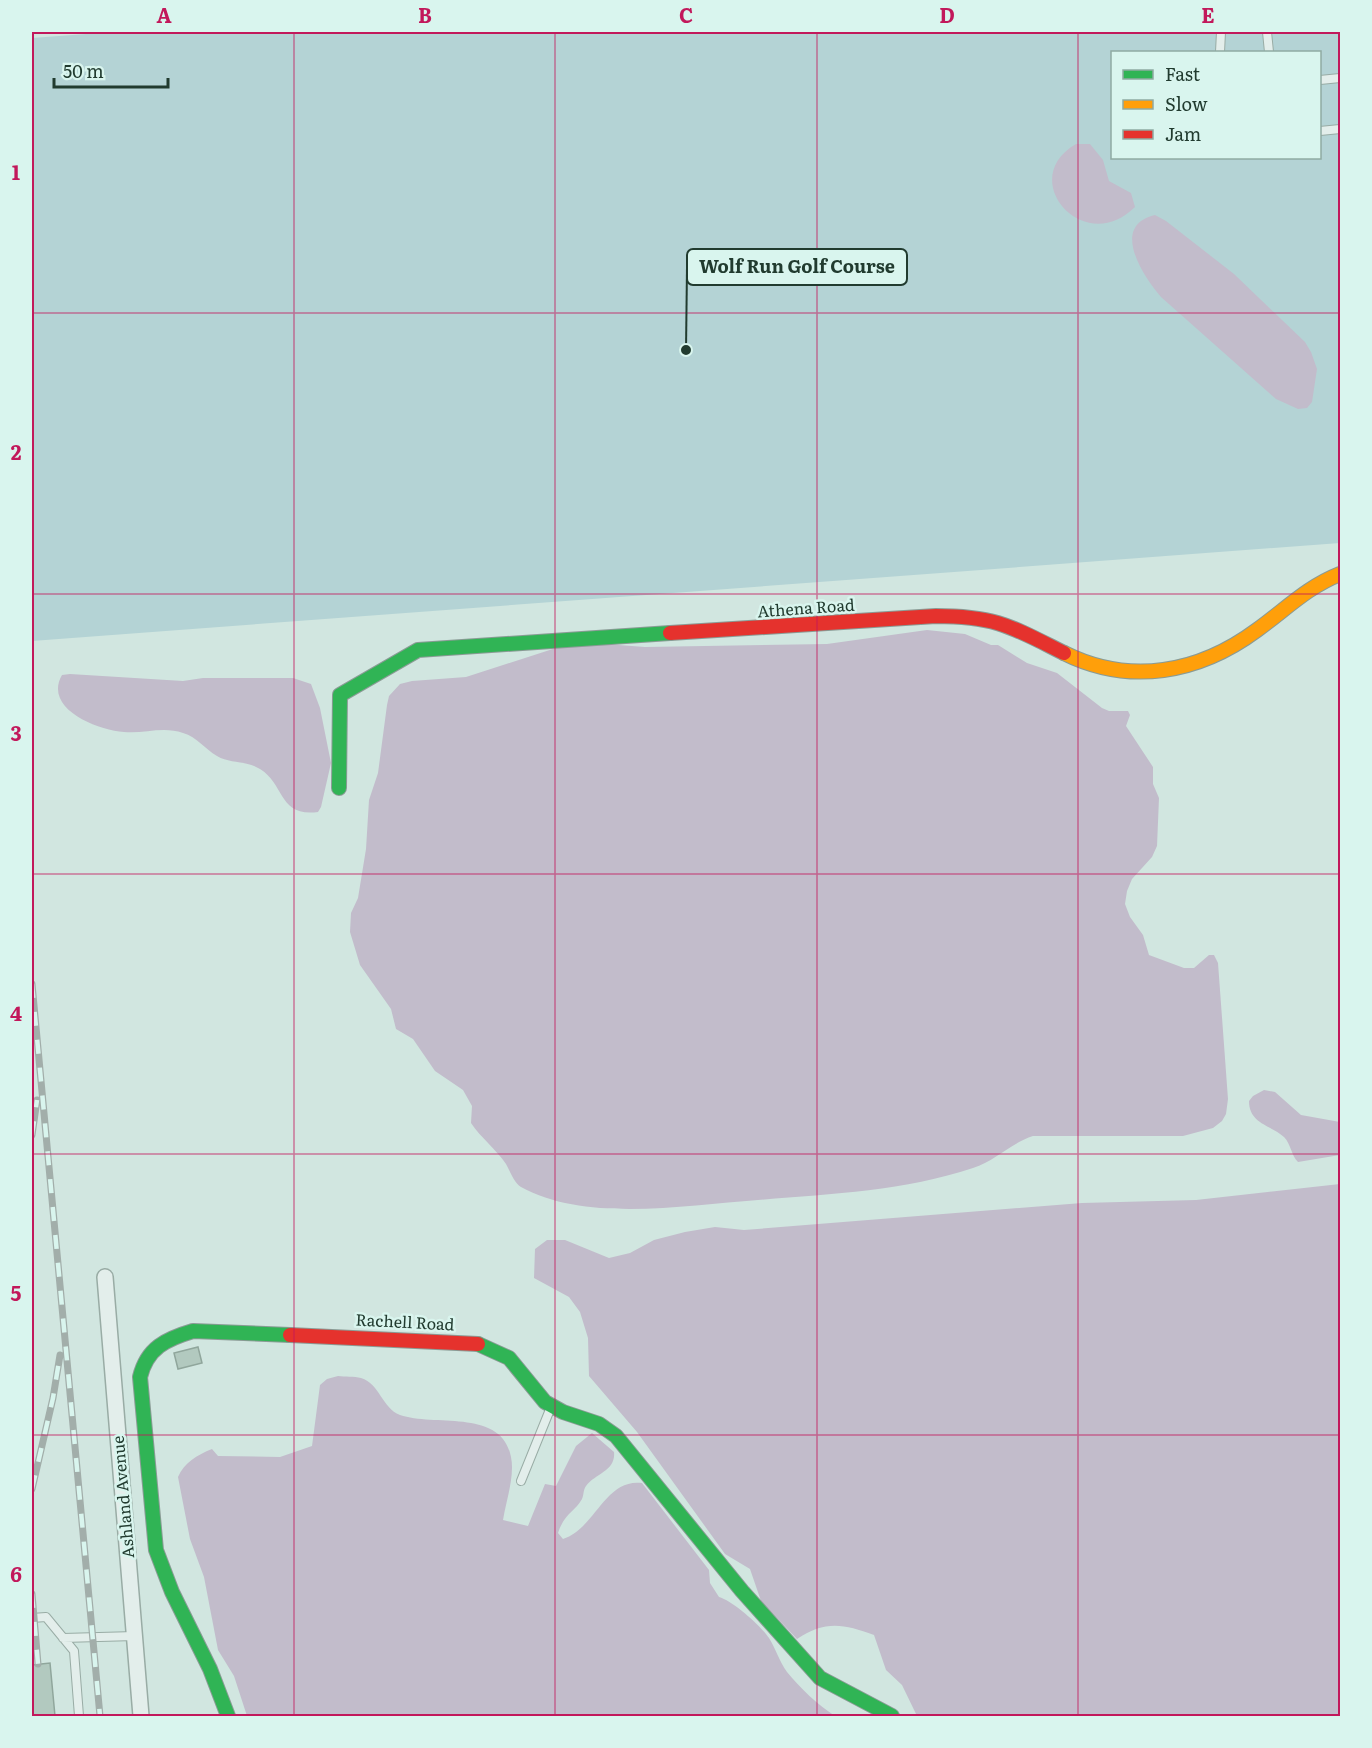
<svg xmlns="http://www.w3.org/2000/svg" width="1372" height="1748" viewBox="0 0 1372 1748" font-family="Literata,serif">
  <rect width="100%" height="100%" fill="#d1e6e0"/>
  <path fill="#b4d3d5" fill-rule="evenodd" d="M113,32h1227v511l-1308,98v-603zM1112,52h208v106h-208z"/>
  <path fill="#c2bccb" d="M1076,144h14l13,16 6,21 22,12 4,14c-51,51 -120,-28 -59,-63z
    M1155,215l11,6 68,53 71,68 6,10 6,17 -5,33 -5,6 -9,1 -22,-10 -115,-102c-17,-20 -52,-71 -6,-82z
    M927,630l38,4 26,11h7l29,18 30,10 45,35 7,3h19l2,4 -4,11 27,41v17l6,14 -2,48 -5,11 -20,22 -5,12 -2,13 5,13 13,18 6,20 35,13h10l15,-13h5l4,8 10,136 -2,15 -4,7 -9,7 -30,8h-150c-22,7 -38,25 -60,32 -69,23 -143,26 -215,32 -72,5 -172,23 -237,-13 -7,-4 -11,-16 -15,-23 -10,-15 -25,-26 -35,-41l1,-17 -9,-16 -28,-19 -22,-32 -17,-10 -5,-20 -31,-44 -10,-33 1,-19 7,-15 8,-49 3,-49 9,-27 9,-68 2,-9 11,-12 12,-3 54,-4 93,-30 46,-3 40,3 182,-3z
    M70,674l113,7 20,-3h90l18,6 9,24 11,55 -10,44 -3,5c-40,5 -33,-28 -58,-43 -14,-9 -30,-5 -43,-13 -12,-7 -20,-19 -34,-23 -20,-7 -39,1 -59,-1 -28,-2 -81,-24 -62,-57z
    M1264,1090l11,2 26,23 39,7v33l-42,7c-7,-7 -7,-18 -14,-25 -13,-12 -35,-13 -35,-36l4,-5z
    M1340,1184v532h-423l-15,-31 -16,-15 -12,-35c-30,-11 -49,-15 -77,4l-36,-38 -11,-32 -25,-15 -88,-122 -48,-56 -1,-38 -8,-26 -11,-15 -35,-19 1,-29 12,-9h18l44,18 21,-5 24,-13 31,-8 30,-5 29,3 338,-27 114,-3z
    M338,1376c7,1 16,0 23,2 19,6 21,30 39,37 35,12 102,-7 111,42 4,19 -5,44 -8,63l25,6 17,-42 11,2 20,-40 16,-13 22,19c2,19 -18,21 -28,34 -3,4 -2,9 -4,13 -7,13 -17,13 -24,34l5,6c32,-10 42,-61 79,-56l67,87 1,13 9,14c14,4 42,29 50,41 7,11 10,23 18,34 13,16 31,33 48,44h-588l-13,-40 -16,-26 -14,-73 -14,-38 -12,-62c6,-14 19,-22 34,-28l6,7 62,1 32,-11 8,-61 7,-6z"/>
  <path fill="#b2c9bf" stroke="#90a69c" stroke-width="1.5" d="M198,1347l4,16 -24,6 -4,-16z
    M50,1663l5,53h-23v-51z"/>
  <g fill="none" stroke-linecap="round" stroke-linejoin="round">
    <g stroke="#99aca5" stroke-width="10">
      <path id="lane" d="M1267,32l2,20
        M1220,52l1,-20
        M1320,80l20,-2
        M1320,131l20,-2
        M521,1481l30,-74
        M32,1618l14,-1 28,34 5,65
        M63,1638l72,-2"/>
    </g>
    <g stroke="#99aca5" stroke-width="18">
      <path id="street" d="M105,1277l36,439"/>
    </g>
    <g stroke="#8a9b95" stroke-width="16">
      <path id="fast" d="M339,788l1,-93 78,-45 252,-17
        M478,1344l31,14 36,44 18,10 36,12 17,12 126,155 78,87 72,38
        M228,1716l-18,-47 -38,-77 -16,-42 -16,-173c7,-29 26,-38 53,-46l97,4"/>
    </g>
    <g stroke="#8a9b95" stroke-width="16">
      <path id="slow" d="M1064,653c66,33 135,20 193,-23 28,-20 50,-43 83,-56"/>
    </g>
    <g stroke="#8a9b95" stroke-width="16">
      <path id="jam" d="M670,633l266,-17c60,0 76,11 128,37
        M290,1335l188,9"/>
    </g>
    <use href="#lane" stroke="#e3eeeb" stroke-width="8"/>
    <use href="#street" stroke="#e3eeeb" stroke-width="15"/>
    <use href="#fast" stroke="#30b455" stroke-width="14"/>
    <use href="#slow" stroke="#ff9f0a" stroke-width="14"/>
    <use href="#jam" stroke="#e5322d" stroke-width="14"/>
    <g stroke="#a2aeaa" stroke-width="7">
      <path id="rail" d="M32,984l68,732
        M32,1135l5,-35
        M32,1489l21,-91 7,-43
        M32,1594l6,70"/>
    </g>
    <use href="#rail" stroke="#d9f5ee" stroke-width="4.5" stroke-dasharray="14" stroke-linecap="butt"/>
  </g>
  <path fill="none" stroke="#c2185b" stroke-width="1.5" stroke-opacity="0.55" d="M294,32v1684M555,32v1684M817,32v1684M1078,32v1684M32,313h1308M32,594h1308M32,874h1308M32,1154h1308M32,1435h1308"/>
  <g text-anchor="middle" stroke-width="5" stroke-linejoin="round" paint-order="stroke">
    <g font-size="16" fill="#213b2f" stroke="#d9f5ee">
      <text transform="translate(806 608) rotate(-4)" y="6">Athena Road</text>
      <text transform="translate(405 1322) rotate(3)" y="6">Rachell Road</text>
      <text transform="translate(123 1497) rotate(-95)" y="6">Ashland Avenue</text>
    </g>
  </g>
  <path fill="none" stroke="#213b2f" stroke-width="2" d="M686 350L687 267"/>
  <circle fill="#213b2f" stroke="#d9f5ee" stroke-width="2" cx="686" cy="350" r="6"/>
  <rect fill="#d9f5ee" stroke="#213b2f" stroke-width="2" x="687" y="249" width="220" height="36" rx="6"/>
  <g font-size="18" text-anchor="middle" font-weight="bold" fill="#213b2f">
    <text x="797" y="273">Wolf Run Golf Course</text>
  </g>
  <rect width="1372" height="1748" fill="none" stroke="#d9f5ee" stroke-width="66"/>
  <rect x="1111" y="51" width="210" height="108" fill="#d9f5ee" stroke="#8faba2" stroke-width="1.5"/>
  <rect x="1123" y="70" width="30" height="9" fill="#30b455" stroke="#8faba2" stroke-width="1.5"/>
  <text x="1165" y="81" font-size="18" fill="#213b2f">Fast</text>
  <rect x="1123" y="100" width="30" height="9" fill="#ff9f0a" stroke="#8faba2" stroke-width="1.5"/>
  <text x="1165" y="111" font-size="18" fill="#213b2f">Slow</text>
  <rect x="1123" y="130" width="30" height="9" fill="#e5322d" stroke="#8faba2" stroke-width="1.5"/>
  <text x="1165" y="141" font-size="18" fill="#213b2f">Jam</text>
  <path d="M54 78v9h114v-9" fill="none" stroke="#213b2f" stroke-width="3"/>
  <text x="63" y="78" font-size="18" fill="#213b2f" stroke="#d9f5ee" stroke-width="4.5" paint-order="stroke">50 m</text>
  <rect x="33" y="33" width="1306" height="1682" fill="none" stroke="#c2185b" stroke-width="2"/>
  <g font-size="20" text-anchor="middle" font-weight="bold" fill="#c2185b">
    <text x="164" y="23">A</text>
    <text x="425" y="23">B</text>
    <text x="686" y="23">C</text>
    <text x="947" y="23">D</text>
    <text x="1208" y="23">E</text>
    <text x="16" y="180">1</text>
    <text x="16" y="460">2</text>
    <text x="16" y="741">3</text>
    <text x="16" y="1021">4</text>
    <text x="16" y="1301">5</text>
    <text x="16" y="1582">6</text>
  </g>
</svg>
